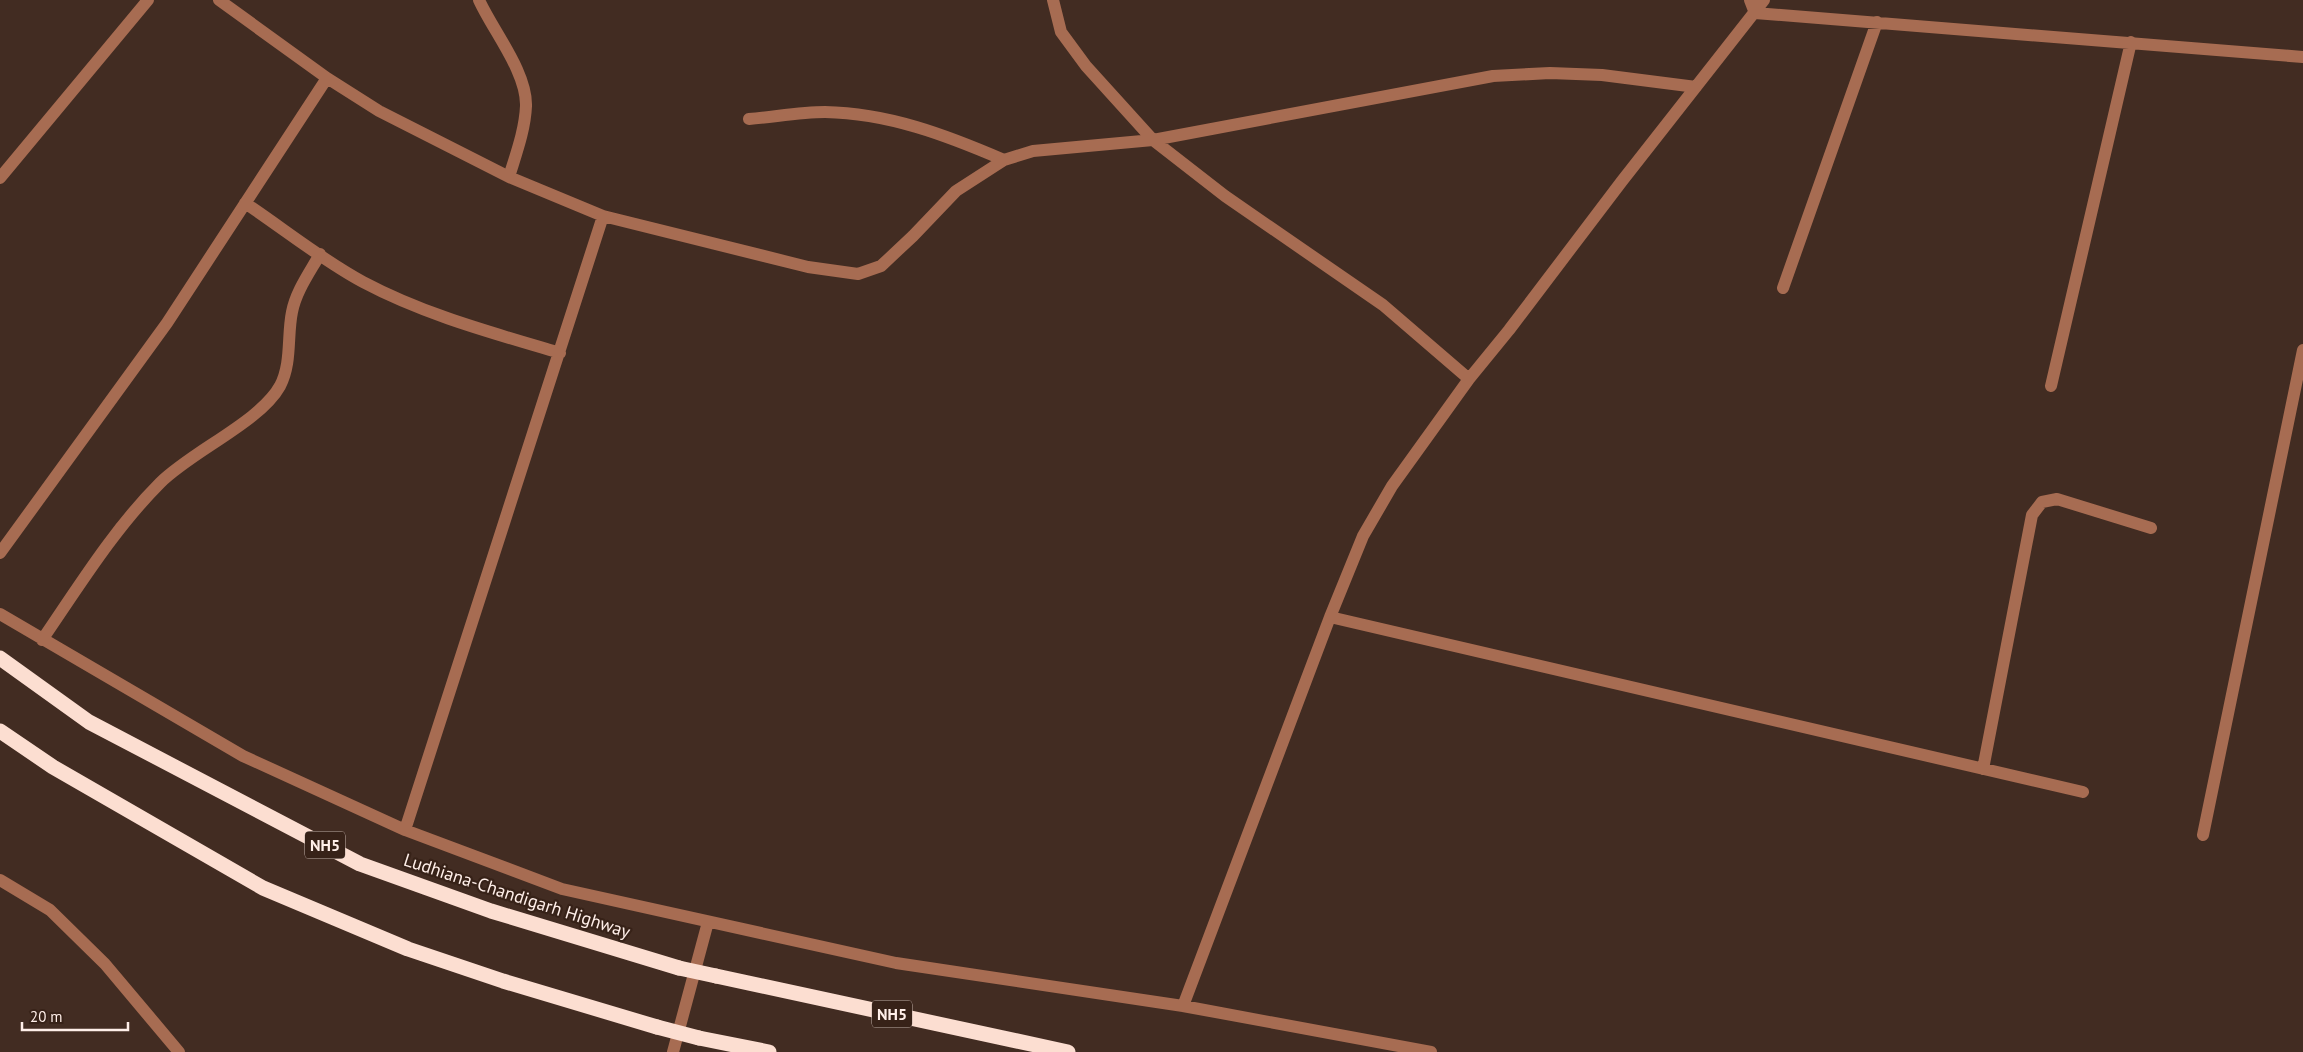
<svg xmlns="http://www.w3.org/2000/svg" width="2303" height="1052" viewBox="0 0 2303 1052" font-family="'PT Sans',sans-serif">
  <rect width="100%" height="100%" fill="#422c22"/>
  <g fill="none" stroke-linecap="round" stroke-linejoin="round">
    <path stroke="#a76c52" stroke-width="12" d="M219,0l108,78 52,33 130,66 94,39 205,51 50,7 23,-8 32,-30 43,-45 48,-31 29,-9 120,-11 340,-64 57,-3 52,2 94,12
      M479,0c14,31 48,72 47,106 -1,24 -10,48 -17,71
      M1053,0l8,32 25,34 67,74 72,56 158,109 86,74
      M1750,0l5,13 548,44
      M749,119c25,-2 51,-7 76,-7 63,1 121,23 179,48
      M0,178l148,-178
      M245,203c39,26 77,57 118,79 62,33 130,51 197,71
      M1783,288l94,-266
      M2051,386l80,-344
      M0,553l167,-230 160,-245
      M0,614l243,142 162,74 157,59 334,74 287,43 248,46
      M1330,617l753,175
      M42,640c37,-54 72,-111 118,-157 32,-32 100,-61 120,-97 12,-23 7,-50 12,-74 4,-21 18,-40 28,-58
      M1983,769l49,-254 10,-13 15,-3 94,29
      M405,830l198,-614
      M2203,835l100,-485
      M0,880l50,30 55,54 74,88
      M1183,1006l147,-389 33,-81 29,-50 77,-107 40,-49 113,-149 142,-181
      M673,1052l35,-130"/>
    <path stroke="#fcded1" stroke-width="15" d="M0,658l89,64 271,142 131,47 188,57
      M0,731l53,36 210,121 145,61 95,32 154,46
      M716,976l352,76
      M699,1038l70,14"/>
    <path stroke="#fcded1" stroke-width="15" d="M679,968l37,8
      M657,1027l42,11"/>
  </g>
  <g text-anchor="middle" stroke-width="4.5" stroke-linejoin="round" paint-order="stroke">
    <g fill="#372218" stroke="#c3b2aa" stroke-width="1">
      <rect x="305" y="831.5" width="40" height="27" rx="4"/>
      <rect x="872" y="1000.5" width="40" height="27" rx="4"/>
    </g>
    <g font-size="16" font-weight="bold" fill="#ffefe9">
      <text x="325" y="851">NH5</text>
      <text x="892" y="1020">NH5</text>
    </g>
    <g font-size="18" fill="#ffefe9" stroke="#372218">
      <text transform="translate(517 896) rotate(18)" y="6">Ludhiana-Chandigarh Highway</text>
    </g>
  </g>
  <path d="M22 1022v8h106v-8" fill="none" stroke="#ffefe9" stroke-width="2.5"/>
  <text x="30" y="1022" font-size="15" fill="#ffefe9" stroke="#372218" stroke-width="4" paint-order="stroke">20 m</text>
</svg>
